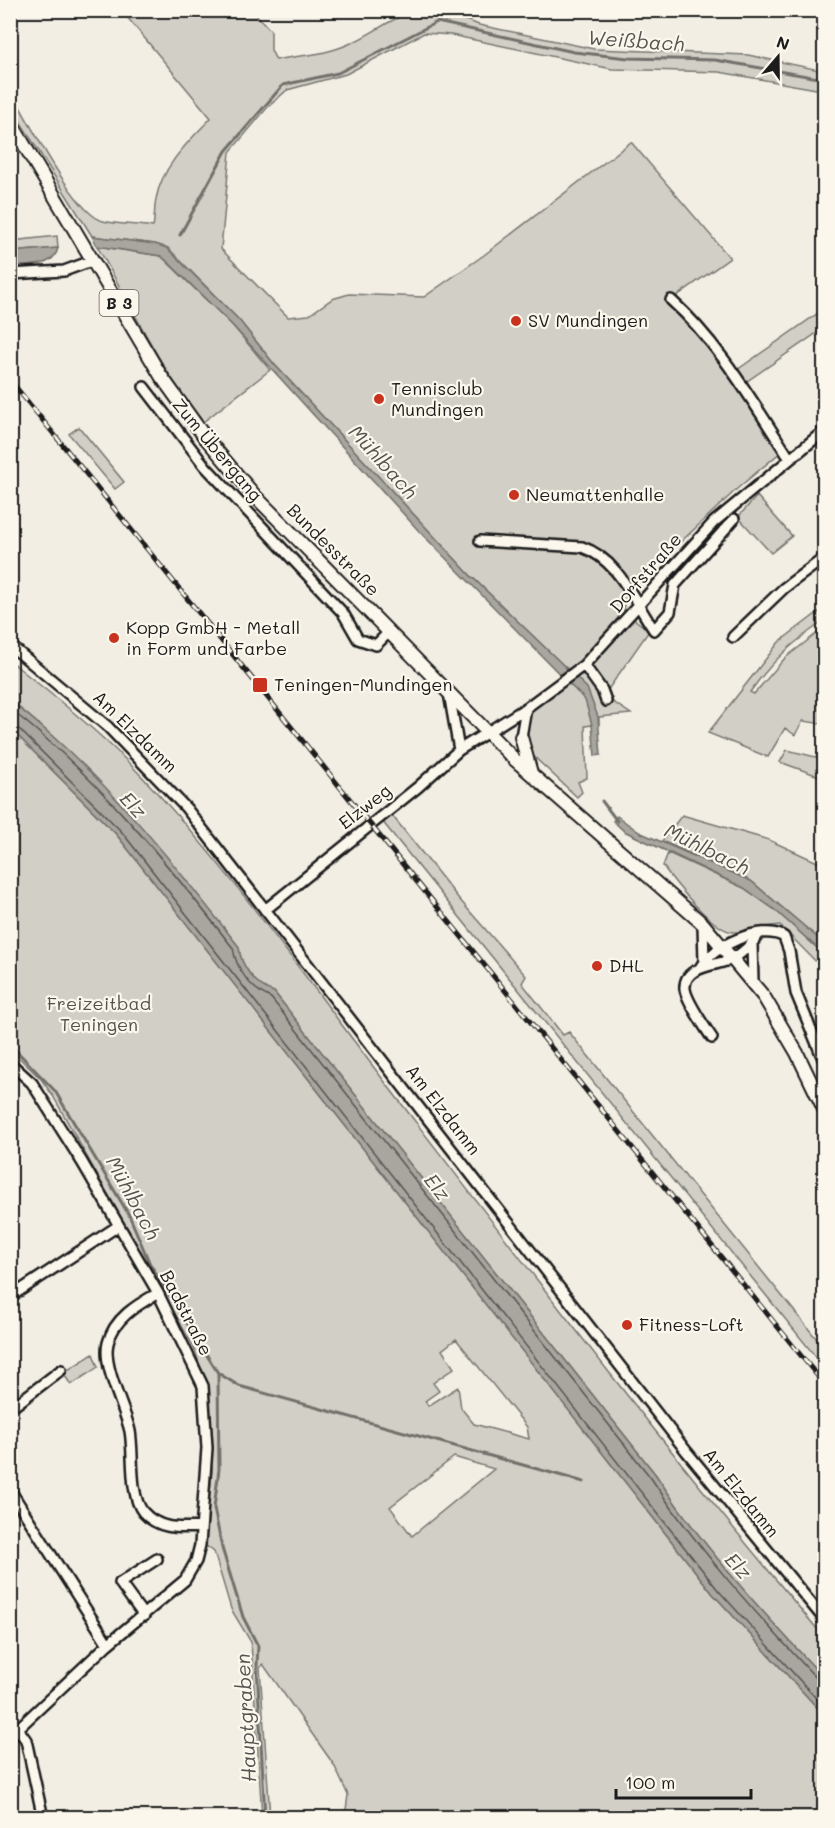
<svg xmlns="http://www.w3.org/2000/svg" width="835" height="1828" viewBox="0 0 835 1828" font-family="Mali,sans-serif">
  <rect width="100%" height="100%" fill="#f2eee4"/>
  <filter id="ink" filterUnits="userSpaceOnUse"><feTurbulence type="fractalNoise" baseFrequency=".0167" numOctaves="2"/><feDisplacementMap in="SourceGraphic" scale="12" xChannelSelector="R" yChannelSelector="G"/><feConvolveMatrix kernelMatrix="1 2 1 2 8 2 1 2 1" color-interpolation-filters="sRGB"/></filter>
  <g filter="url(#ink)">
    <path fill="#d2cfc6" stroke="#777671" stroke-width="1.5" fill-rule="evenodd" d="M439,10l40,15 115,24 154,6 76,16v20l-2,-1 -103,-18 -107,-3 -161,-34 -27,-2 -78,41 -59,16 -20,18 -37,44 -9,97 67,68 21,-2 23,-16 17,-5 75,3 60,-42 147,-113 99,116 -53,38v5l37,38 20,33 90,-63v19l-81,56 39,67 -44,37 -85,80 -29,33v10l25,20 -42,60 6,11 18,12 -32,3v7l-14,2 2,52 -9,4 4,10 -5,5 -47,-44 -7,-28 8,-15 42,-35 -103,-100 -196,-211 -35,-44 -71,-72 -13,-4 -63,-8 -81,-129 -1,-17c17,27 65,124 93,131 15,4 34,3 50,6 2,-9 1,-19 3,-28 6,-33 33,-58 55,-81l-89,-107h131l18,20v19l5,10c25,-5 49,-5 73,-16 38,-17 44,-33 90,-34z
      M57,236l1,12 -47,4v-11z
      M97,246l64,10 71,69 38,45 -67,52c-43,-53 -72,-117 -106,-176z
      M79,427l45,55 -9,7 -46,-55z
      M757,496l35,40 -21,17 -33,-36z
      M824,608v13c-32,22 -51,39 -74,71l4,2 31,-36 39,-30v96l-21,-3 -8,14 -10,-7 -17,29 -60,-24 71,-91z
      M10,661c40,32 81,64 117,100 98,100 179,218 264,329 142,185 283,370 433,547v41c-60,-64 -120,-129 -168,-203l-382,-483c-18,-5 -34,-27 -35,-45 -70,-88 -139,-176 -228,-246z
      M11,729l105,105 597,760 111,121v102h-479l3,-22 -14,-30 -71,-101 -3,4 10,149h-8l-11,-175 -20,-33 -17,-57 -9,-7 7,-74 -4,-82 -14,-41 -141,-252 -12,-17 -30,-29zM456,1339l71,88 2,12 -55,-15 -13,-16 -3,-21 -30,19 -3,-5 14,-10 -6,-8 21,-15 -12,-18zM454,1457l40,12 -82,67 -22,-29z
      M787,750l37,9v19l-44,-16z
      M391,814l68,85 67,77 -4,7 41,52 6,-3 255,316v19l-442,-546z
      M682,815l87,25 55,25v78l-73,-62 -89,-40z
      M668,853l76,35 31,22 49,44v16l-44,-45c-15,1 -31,7 -46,7 -20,0 -60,-50 -71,-66z
      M93,1354l5,13 -27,18 -8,-12z"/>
    <path fill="#a9a6a0" stroke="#716f6b" stroke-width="1.5" d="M92,236l63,8 12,4 72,72 35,44 196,211 117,113 11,29 3,38 -6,1 -3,-31 -7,-25 -167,-170 -186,-205 -63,-62 -8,-7 -64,-10z
      M58,248c-4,20 -32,18 -47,18v-14z
      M10,701c90,69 160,157 229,246 1,18 17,40 35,45l382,483c48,74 108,139 168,203v37l-111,-121 -597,-760 -105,-105z
      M617,816l22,16 112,49 73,62v11l-49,-44 -31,-22 -120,-57 -11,-10z"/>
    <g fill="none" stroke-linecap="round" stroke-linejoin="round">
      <path stroke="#545351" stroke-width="1.5" d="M10,709c87,67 156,153 223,239 3,21 18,42 38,50l380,480c48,73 107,138 167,202l6,2
        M10,725l7,2 104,104 597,759 106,117"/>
      <path stroke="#716f6b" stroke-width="3" d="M180,235l46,-84 57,-66 55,-12 99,-51 137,30 54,6 87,2 109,19
        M602,801l15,20
        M10,1044l45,47 74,124 21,49 68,109 1,96 -5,39 8,40 21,69 15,29 -1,19 8,153
        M218,1373l21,13 345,96"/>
      <g stroke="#1c1c1c" stroke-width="14">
        <path id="minor" d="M10,274l54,-3 30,-11
          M671,300c50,45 82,103 119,159
          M144,387l61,79 138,147 15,26 18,6 13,-13
          M480,541l102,6c36,12 52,54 72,83l16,-18 5,-27 59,-66
          M733,637l51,-49 40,-30
          M10,645l98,82 78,81 501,644 137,167
          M584,665l18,25 4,11
          M449,693l10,57
          M521,737l5,-29
          M265,910l153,-123 41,-37 67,-42 58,-43 130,-143 110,-91
          M703,924l1,38
          M752,944l1,37
          M700,968c12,-22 62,-45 84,-31l5,14 7,42 28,68
          M712,1038c-7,-11 -25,-36 -27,-49 -2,-24 32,-23 47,-30 11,-6 20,-15 27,-25
          M10,1063l22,20 50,79 76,131 45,93 4,62 -7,97 -4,16 -11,19 -77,64 -98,92
          M158,1293c-21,12 -44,25 -50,50 -6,23 17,65 22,88 4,21 -1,64 13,81 16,18 36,16 58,15
          M10,1297l108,-71
          M10,1409l51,-39
          M10,1490l98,154
          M144,1616l-24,-33 37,-24
          M18,1729l8,11 17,78"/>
      </g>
      <g stroke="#1c1c1c" stroke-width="16">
        <path id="major" d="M10,121l151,255 43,60 51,60 259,263 189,165 61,73 33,56 27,56
          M521,737l10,36"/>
      </g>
      <use href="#minor" stroke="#fbf7ec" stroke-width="9"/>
      <use href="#major" stroke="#fbf7ec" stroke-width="12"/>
      <g stroke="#1c1c1c" stroke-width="5">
        <path id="rail" d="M10,380l814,1004"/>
      </g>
      <use href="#rail" stroke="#fbf7ec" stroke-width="3" stroke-dasharray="9" stroke-linecap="butt"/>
    </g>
  </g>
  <g fill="#c8321e" stroke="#fbf7ec" stroke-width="2">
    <circle cx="516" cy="321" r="6"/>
    <circle cx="379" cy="399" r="6"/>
    <circle cx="514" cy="495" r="6"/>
    <circle cx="114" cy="638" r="6"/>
    <rect x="252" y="677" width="16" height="16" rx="3"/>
    <circle cx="597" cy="966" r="6"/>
    <circle cx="627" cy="1325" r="6"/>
  </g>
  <g text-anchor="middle" stroke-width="4.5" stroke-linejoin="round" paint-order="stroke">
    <rect fill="#fbf7ec" stroke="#5f5e5a" stroke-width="1.5" x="99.5" y="290" width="39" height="26" rx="4.5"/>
    <g font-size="16" font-weight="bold" fill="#1c1c1c">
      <text x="119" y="309">B 3</text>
    </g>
    <g font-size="18" fill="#1c1c1c" stroke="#fbf7ec" text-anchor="start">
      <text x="528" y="327">SV Mundingen</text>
      <text x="391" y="395">Tennisclub<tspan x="391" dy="21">Mundingen</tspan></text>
      <text x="526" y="501">Neumattenhalle</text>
      <text x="126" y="634">Kopp GmbH - Metall<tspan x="126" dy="21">in Form und Farbe</tspan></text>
      <text x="274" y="691">Teningen-Mundingen</text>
      <text x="609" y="972">DHL</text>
      <text x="639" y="1331">Fitness-Loft</text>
    </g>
    <g font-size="18" fill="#1c1c1c" stroke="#fbf7ec">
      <text transform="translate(217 450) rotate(50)" y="6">Zum Übergang</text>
      <text transform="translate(333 550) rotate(45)" y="6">Bundesstraße</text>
      <text transform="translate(646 573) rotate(-49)" y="6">Dorfstraße</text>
      <text transform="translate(135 732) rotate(44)" y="6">Am Elzdamm</text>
      <text transform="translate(365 807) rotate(-38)" y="6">Elzweg</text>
      <text transform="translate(443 1110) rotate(52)" y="6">Am Elzdamm</text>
      <text transform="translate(186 1313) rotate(63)" y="6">Badstraße</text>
      <text transform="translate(741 1493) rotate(51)" y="6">Am Elzdamm</text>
    </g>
    <g font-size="18" fill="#53524f" stroke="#fbf7ec">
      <text x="99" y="1010">Freizeitbad<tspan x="99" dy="21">Teningen</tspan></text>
    </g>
    <g font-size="20" font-style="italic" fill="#545351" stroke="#fbf7ec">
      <text transform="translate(636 41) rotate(4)" y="7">Weißbach</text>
      <text transform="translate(383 462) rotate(48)" y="7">Mühlbach</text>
      <text transform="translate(133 805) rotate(47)" y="7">Elz</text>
      <text transform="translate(707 849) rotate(26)" y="7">Mühlbach</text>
      <text transform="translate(437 1187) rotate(52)" y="7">Elz</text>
      <text transform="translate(133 1198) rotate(62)" y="7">Mühlbach</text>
      <text transform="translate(738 1566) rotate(47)" y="7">Elz</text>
      <text transform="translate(246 1718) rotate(-93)" y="7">Hauptgraben</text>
    </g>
  </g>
  <rect width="835" height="1828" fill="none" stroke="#fbf7ec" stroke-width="36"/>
  <rect x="18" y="18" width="799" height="1792" fill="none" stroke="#1c1c1c" stroke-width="2" filter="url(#ink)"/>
  <g transform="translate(778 57) rotate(20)" stroke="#fbf7ec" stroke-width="4.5" paint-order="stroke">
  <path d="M0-4.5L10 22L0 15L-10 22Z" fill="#1c1c1c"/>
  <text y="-9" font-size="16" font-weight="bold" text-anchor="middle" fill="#1c1c1c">N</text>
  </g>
  <path d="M616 1789v9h135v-9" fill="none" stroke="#1c1c1c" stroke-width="3"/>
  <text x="625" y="1789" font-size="18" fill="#1c1c1c" stroke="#fbf7ec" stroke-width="4.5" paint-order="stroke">100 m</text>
</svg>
